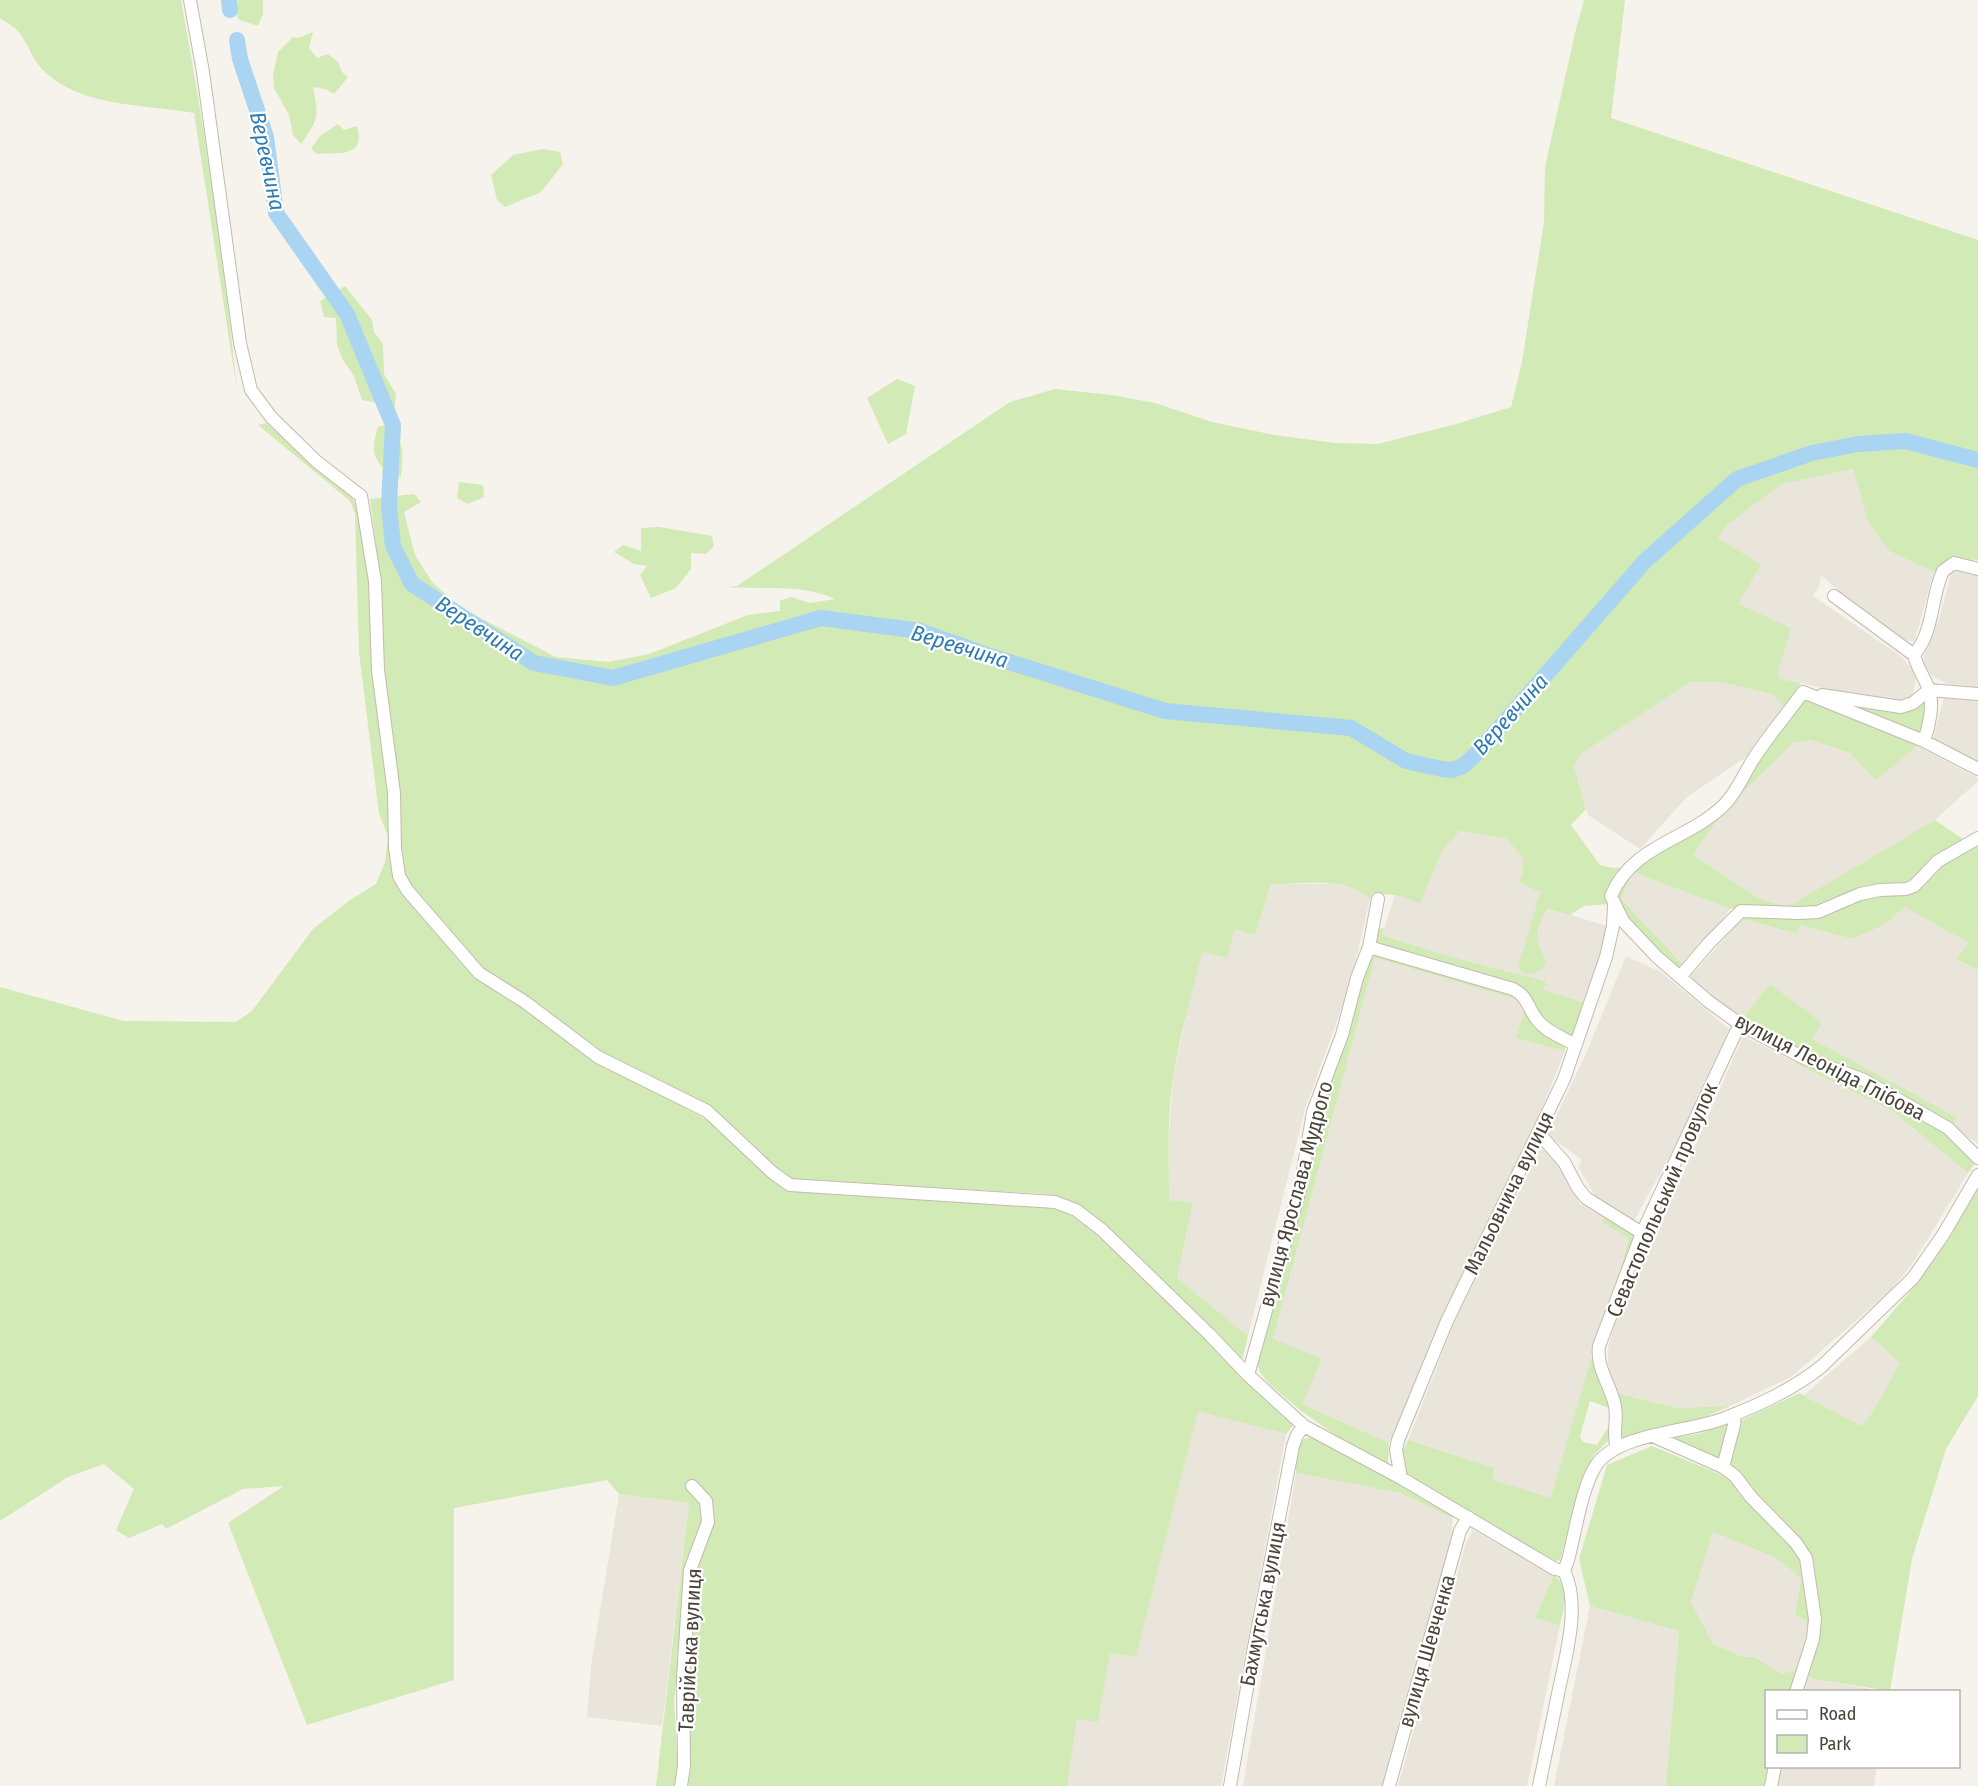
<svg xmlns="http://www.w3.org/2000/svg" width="1978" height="1786" viewBox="0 0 1978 1786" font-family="'Fira Sans Condensed',sans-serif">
  <rect width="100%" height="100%" fill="#f6f3ec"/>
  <path fill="#eae5da" d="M1853,469l15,53 21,29 45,21 -20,70 -19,-5 -31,-22 -43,-40 -2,12 -6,9 86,59 18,19 -5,24 -10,6 -31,-4 -70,-17 -22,-3 -1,-9 12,-42 -52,-26 -20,-65 10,-14 54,-40z
    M1958,568l20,6v114l-30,-4 -14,-7 -13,-13 18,-45 13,-49z
    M1690,682h30l52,12 12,13 -38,50 -59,40 -47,52 -52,-34 -14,-48 4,-11z
    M1944,698l34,3v61l-46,-20z
    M1810,740l40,13 26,26 41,-33 61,32v3l-43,39 -148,87 -27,-8 -67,-44 30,-43 70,-69z
    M1460,831l47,8 16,20 -1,16 18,16 -4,13 74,23 -27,75 -39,-12 2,-9 -98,-25 -66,-21 13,-40 25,7 23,-53z
    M1633,872l97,37 -19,27 -26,31 -64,-68z
    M1271,884h63l27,6 9,9 -20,86 -45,124 -57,227 -71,-58 16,-75 -24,-3v-64l4,-56 16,-79 14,-49 32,-23 20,6z
    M1905,907l65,36 -14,16 22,11v174l-25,-18 2,-9 -143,-78 -42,-55 -29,36 -51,-43 52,-58 54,15 4,-9 52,14 32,-14z
    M1626,956l35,16 68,57 -48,107 -49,88 -34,-24 -20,-33 4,-7 -35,-25 38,-79z
    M1375,958l147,43 3,9 -8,27 48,14 -46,114 -53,105 -77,173 -87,-39 -29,-65z
    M1743,1036l149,75 76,62 -57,93 -23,27 -97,84 -61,29 -51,2 -64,-15 -7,-23v-22l8,-30 19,-34z
    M1541,1148l15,10 10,14 13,31 50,29 -12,53 -28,78 -37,136 -60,-19 3,-12 -87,-28 49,-124z
    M1871,1337l29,26 -27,48 -11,15 -59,-30z
    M1198,1410l88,24 -65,352h-154l10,-68 21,3 12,-69 26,4z
    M1296,1473l104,20 53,25 -3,33 -68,235h-139z
    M619,1494l70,9 -27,223 -75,-9 4,-51z
    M1473,1530l81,45 -19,43 25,7 -33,161h-129l68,-243z
    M1713,1532l61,25 27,21 -6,37 16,9 -14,46 -14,4 -29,-17h-11l-30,-13 -22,-42z
    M1590,1606l89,25 -13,155h-112z
    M1808,1678l75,13 -81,1z
    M1780,1767h97l-3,19h-97z"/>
  <path fill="#d2eab5" d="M0,0h181c24,129 43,259 56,390l-43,-277c-49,-9 -109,-5 -148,-40 -13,-11 -16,-25 -25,-38 -4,-7 -14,-12 -21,-17z
    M238,0h25v14l-5,12 -19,-6 -2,-6z
    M1584,0h41l-14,118 367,122v320l-25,-1 -19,13 -45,-21 -21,-29 -15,-53 -71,15 -54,40 -10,14 43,27 -23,38 53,26 -13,42 1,8 22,4 -17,24 -12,-13 -52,-12h-30l-112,74 -4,11 12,42 -15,16 29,40 13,3 14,-1 -19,37 -24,2 -14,9 -23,-7c-13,25 -12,28 -1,54l-3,7 -10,5h-8l-7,-7 18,-60 2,-1 -2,-2 4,-12 -21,-10 3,-7 1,-16 -16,-20 -47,-8 -17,18 -23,54 -25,-8 -22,-2 -3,6c-24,-23 -68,-15 -99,-15l-16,51 -20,-6 -8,29 -24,-6c-12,42 -23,84 -30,127 -6,39 -4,81 -4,121l24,3 -16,75 71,58 -7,29 -147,-150 -19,-12 -27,-9 -258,-14 -84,-73 -101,-49 -126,-91 -77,-90 -9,-144 -8,-55 -7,-93 1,-16 -9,-70 44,-5 7,8 -17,10 11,43 17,27 29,26 95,49 53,5 40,-8 99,-39 32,-4v-10l11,-4 19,6 25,-4c-34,-16 -72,-9 -109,-12l11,-1 273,-184 45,-13 57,6 43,8 57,19 62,13 62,8 42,1 78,-20 55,-17 11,-45 22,-140 1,-55 30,-134z
    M313,32l-4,16 8,10 11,-4 10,8 4,10 6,5 -14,17 -9,-5 -12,-2c6,31 6,31 -12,57l-8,-9 -4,-20 -15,-27 -1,-13 5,-23 15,-15 5,1z
    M338,124l6,6 13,-4c9,32 -17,26 -40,28l-6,-5 9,-13z
    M543,149l17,3 3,12 -22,28 -36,15 -8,-7 -6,-25 22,-20z
    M345,286l27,34 2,12 9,12 1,30 12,20 -2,21 -7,2 -9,-14 -16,-3 -8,-24 -11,-16 -6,-15 -1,-27 -12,-1 -4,-16z
    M897,379l18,7 -9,48 -18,10 -21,-46z
    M266,423l86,74 8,16 10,68 26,295 76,96 149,101 99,54 54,51 278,27 25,8 219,209 -10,12 -88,-23 -62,246 -26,-4 -12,69 -21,-3 -10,67h-384l10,-216 16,-44 -5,-24 2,20 -18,51 -11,85 2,17 -5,23 4,75 -3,13h-19l33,-283 -70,-9 -12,-14 -153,28v172l-147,45 -79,-202 56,-37 -41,3 -77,40 -4,-5 -33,14 -13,-8 18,-41 -30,-25 -36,13 -68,44v-534l124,34 112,1 16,-11 61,-82 37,-29 26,-16 9,-22 3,-26 -9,-22 -20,-162 -4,-138 -5,-13 -92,-76z
    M386,425c20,17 17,28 15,52 -14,-2 -24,-12 -27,-26 -1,-7 2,-17 4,-24z
    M459,482l24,3 1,12 -16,7 -11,-6z
    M659,527l53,9 2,10 -8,8 -15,-1v16l-15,19 -25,10 -11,-23 7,-9 -13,-2 -20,-12 9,-7 18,6v-23z
    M1928,694l-4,45 -108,-43 83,13z
    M1802,696l105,44 10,6 -41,34 -26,-27 -40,-13 -17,3 -55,54 18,-36z
    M1723,812l-30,43 67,44 27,8 148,-87 31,21 -53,41 -95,27h-40l-30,-4 -18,4 -97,-37 -12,27 64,68 -4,4 -7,-2 -48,-50 -10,-20 15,-28z
    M1978,845v125l-22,-11 13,-16 -64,-36 -21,18 -32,14 -52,-14 -3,9 -55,-15 3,-4 73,1 48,-21 45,-4 34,-30z
    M1384,928l-2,7 66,21 98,25 -2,9 39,12 -11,36c-7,-4 -16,-6 -22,-11 -15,-10 -17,-30 -31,-41l-138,-40 -5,-5 -1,-11z
    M1378,953l137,41 7,7 -147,-43 -102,381 49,20 -20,45 87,39 -1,22 -47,-26 -41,-29 -32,-27 -8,-11 -4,-13 60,-245 54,-159z
    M1770,984l52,39 -10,16 144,78 -3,9 -212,-106z
    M1525,1010l40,35v6l-49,-13z
    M1791,1061l71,23 82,46 31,33 -7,10 -76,-62z
    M1978,1187v209l-32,53 -34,110 -22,132 -82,-13 12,-53 -9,-68 -57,-62 -26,-33 10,-40 62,-29 4,3 58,30 11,-15 27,-48 -29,-26 43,-50z
    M1607,1217l27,16 2,5 -19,47 11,-46c-7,-10 -21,-9 -26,-20z
    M1591,1357l21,52 -22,-8 -10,35 3,6 14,3 15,-24 -4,20 -14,14 -10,22 -24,83 -7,2 -141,-84 -6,-6 -5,-18 7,-14 87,28 -3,12 59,18z
    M1615,1393l64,15 51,-2 -32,14 -79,19z
    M1730,1422l-9,39 -53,-22 34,-6z
    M1312,1437l14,5 122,70 5,6 -53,-25 -104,-20c0,-17 -5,-33 16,-36z
    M1652,1446l82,34 65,71 12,73 -16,-9 6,-37 -27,-21 -61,-25 -22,70 22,42 30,13h11l28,17 15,-4 -7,21 -24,1v74l3,1 -4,19h-99l13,-155 -89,-25 -11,-47 28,-94z
    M1554,1575c17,14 10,31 6,50l-25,-7z"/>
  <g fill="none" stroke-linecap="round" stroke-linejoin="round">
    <path stroke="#a9d4f2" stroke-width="16" d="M229,0l1,10
      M237,40l3,19 26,78 10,76 71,101 46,111 -4,81 4,40 19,38 122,79 79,15 208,-60 99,13 70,25 175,55 186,17 55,33 36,8 10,1 11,-4 17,-16 165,-189 92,-82 75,-26 46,-9 47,-3 73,19"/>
    <g stroke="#c2bbae" stroke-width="14">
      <path id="minor" d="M190,0l13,72 37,271 11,47 20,27 45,44 45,35 14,85 3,89 16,123 1,55 4,28 8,14 72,83 46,29 73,55 109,54 66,62 17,12 265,17 21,8 26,20 108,105 38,40 56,51 97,52 154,91 9,2
        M1834,596l80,59
        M1929,690l49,4
        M1803,692c-17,24 -37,46 -52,71 -9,15 -15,30 -27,42 -37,36 -91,39 -113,91l12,25 34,36 51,44 33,24 63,33 60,22 84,48 30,30
        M1803,692l121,49 54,28
        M1822,695l79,12 12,-4 16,-13
        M1924,741c5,-14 10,-37 5,-51 -4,-12 -12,-22 -15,-35 21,-26 16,-56 29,-84l11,-8 24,6
        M1369,947l144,42c17,9 14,20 26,33 8,10 25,16 37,23
        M1680,977l29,-34 32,-32 58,2 19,-1 42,-18 20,-4 26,-1 8,-3 24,-25 40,-23
        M1537,1135l6,3 21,24 14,26 8,10 56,35
        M1248,1375l52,-186 13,-77 29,-77 15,-57 12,-31 9,-48
        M1653,1436l70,31 12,9 16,21 45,46 10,15 9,61 -2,20 -17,53
        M1617,1448c-5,-15 1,-28 -2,-42 -4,-21 -19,-37 -16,-60l43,-113 93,-199 6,-9
        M1723,1467l11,-42 1,-11
        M1401,1478l-5,-28 2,-10 49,-119 117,-242 42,-122 7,-31 1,-21
        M1564,1571l4,-11c7,-26 14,-75 29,-96 22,-31 93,-32 128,-46 34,-13 69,-29 97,-52l91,-88 30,-43 35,-60
        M681,1786l3,-20 -1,-88 7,-108 18,-48 -2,-21 -14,-15
        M1230,1786l25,-144 38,-196 4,-11 7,-9
        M1389,1786l71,-255 8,-14
        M1539,1786c6,-29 12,-58 18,-87 7,-37 25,-93 7,-128
        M1771,1786l4,-20"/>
    </g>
    <use href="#minor" stroke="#fff" stroke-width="12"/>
  </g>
  <g text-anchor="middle" stroke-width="4.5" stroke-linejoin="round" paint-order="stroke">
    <g font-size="21" fill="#4b4439" stroke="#fff">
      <text transform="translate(1830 1067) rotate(27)" y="7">вулиця Леоніда Глібова</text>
      <text transform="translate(1509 1193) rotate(-64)" y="7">Мальовнича вулиця</text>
      <text transform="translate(1296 1194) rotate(-75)" y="7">вулиця Ярослава Мудрого</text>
      <text transform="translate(1662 1200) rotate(-67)" y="7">Севастопольський провулок</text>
      <text transform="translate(1263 1604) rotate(-79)" y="7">Бахмутська вулиця</text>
      <text transform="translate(690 1650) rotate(-87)" y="7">Таврійська вулиця</text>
      <text transform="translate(1427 1651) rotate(-74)" y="7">вулиця Шевченка</text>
    </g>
    <g font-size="22" font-style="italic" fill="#2e7ab2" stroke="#fff">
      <text transform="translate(268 161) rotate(78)" y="8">Веревчина</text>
      <text transform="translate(480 628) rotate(33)" y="8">Веревчина</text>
      <text transform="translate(960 646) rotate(17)" y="8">Веревчина</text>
      <text transform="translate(1510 714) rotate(-48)" y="8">Веревчина</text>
    </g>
  </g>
  <rect x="1765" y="1690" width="195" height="78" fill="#ffffff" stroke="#b7b4b0" stroke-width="1.5"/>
  <rect x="1777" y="1710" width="30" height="9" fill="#ffffff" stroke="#b7b4b0" stroke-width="1.5"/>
  <text x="1819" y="1720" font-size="18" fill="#4b4439">Road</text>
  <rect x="1777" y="1735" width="30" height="18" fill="#d2eab5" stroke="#b7b4b0" stroke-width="1.5"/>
  <text x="1819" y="1750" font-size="18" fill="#4b4439">Park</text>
</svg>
